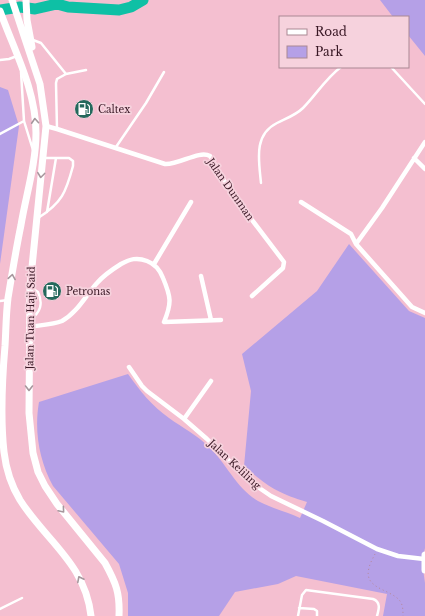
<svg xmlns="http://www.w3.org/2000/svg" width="425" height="616" viewBox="0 0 425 616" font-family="'Libre Baskerville',serif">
  <rect width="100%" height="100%" fill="#f4bfd0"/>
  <path fill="#b5a0e7" d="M380,0h45v56l-17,-21v-18h-15z
    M0,87l8,3 11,36 -19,138z
    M349,244l60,67 16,7v230l-3,14 3,21v33h-42l4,-22 -91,-18 -18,8 -43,8 -16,24h-91v-23l-9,-29 -66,-78c-14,-26 -19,-55 -14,-84l89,-28c12,17 24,32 41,44 14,10 28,17 40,29 17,16 28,42 49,54 13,7 29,11 42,17l7,-16c-30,-9 -40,-16 -63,-36l7,-75 -9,-37 75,-63z"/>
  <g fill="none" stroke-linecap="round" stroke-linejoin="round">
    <path stroke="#0ec0a5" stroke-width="11" d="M0,10l20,-3 15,2 22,-5 11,3 51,3 12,-3 12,-7"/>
    <path stroke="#b68797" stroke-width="1" stroke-dasharray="1 3" stroke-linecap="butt" d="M375,554c-2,4 -5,9 -6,14 -6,21 22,21 31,33 3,4 3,10 3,15"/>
    <path stroke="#fff" stroke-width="2.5" d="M33,40l8,3 25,31
      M0,60l9,-1 8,-3
      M391,67l34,37
      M21,72l3,49 9,29
      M57,129l-1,-46 1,-4 9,-5 20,-4
      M0,134l24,-13
      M116,147l30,-44 18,-31
      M261,183c-2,-22 -8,-48 16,-60 10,-5 19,-8 26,-15 13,-13 23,-30 38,-41
      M47,212l9,-54
      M38,218c24,-15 28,-26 35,-52v-5l-4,-3h-25
      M0,301l8,-1
      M30,319c11,-6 13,-16 8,-27l-6,-4
      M299,608l15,1 3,2v5
      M0,609l22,-11
      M298,616l4,-21 4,-5 67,9c8,3 6,10 4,17"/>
    <path stroke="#fff" stroke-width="4.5" d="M46,126l11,3 108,35c14,1 34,-14 45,-8l20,35 54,71 -1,6 -31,28
      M414,158l11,11
      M301,202l50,32 5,10 56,63 13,6
      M356,244l26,-36 43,-66
      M154,264l37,-62
      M201,276l10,44
      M29,327c10,-2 23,-2 33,-6 15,-8 24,-26 35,-38 7,-8 16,-14 24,-19 9,-5 16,-7 26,-3 8,3 13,9 16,17 8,19 9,25 1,44l57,-2
      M129,367l13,19 5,5 37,28 23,20 45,44 19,13 52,25 54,28 21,7 26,3
      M184,419l27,-38"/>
    <path stroke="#fff" stroke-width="7" d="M12,0l28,84 6,42 -16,161 -1,126 4,40 5,19 7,14 12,18 48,59c11,20 15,30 14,53
      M26,0l1,20 5,27
      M0,11c14,39 36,79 36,122 0,31 -10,62 -15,92 -5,24 -9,49 -13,73 -2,16 -2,32 -3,48 -3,35 -5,70 -1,106 2,17 7,33 16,48 26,41 65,63 71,116
      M425,555v15"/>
  </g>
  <defs><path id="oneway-chevron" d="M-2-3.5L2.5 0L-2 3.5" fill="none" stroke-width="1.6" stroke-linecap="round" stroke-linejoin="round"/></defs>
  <g stroke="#a6979d">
    <use href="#oneway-chevron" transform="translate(35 121) rotate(-94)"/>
    <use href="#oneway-chevron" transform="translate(41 175) rotate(97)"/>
    <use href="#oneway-chevron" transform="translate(12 277) rotate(-81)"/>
    <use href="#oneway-chevron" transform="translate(29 388) rotate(90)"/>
    <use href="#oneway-chevron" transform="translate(62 510) rotate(50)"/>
    <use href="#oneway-chevron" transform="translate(80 579) rotate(-117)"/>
  </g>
  <defs>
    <g id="fuel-disc" transform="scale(1)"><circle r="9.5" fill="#24695c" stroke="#f6d2dd"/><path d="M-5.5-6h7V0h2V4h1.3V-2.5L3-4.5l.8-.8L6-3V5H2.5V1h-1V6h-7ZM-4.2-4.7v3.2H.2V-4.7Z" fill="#fff"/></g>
  </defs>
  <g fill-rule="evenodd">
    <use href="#fuel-disc" x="84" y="109"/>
    <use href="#fuel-disc" x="52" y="291"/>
  </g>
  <g text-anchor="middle" stroke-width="3.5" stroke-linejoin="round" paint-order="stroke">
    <g font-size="10" fill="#391825" stroke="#f6d2dd" text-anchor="start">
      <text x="98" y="113">Caltex</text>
      <text x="66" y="295">Petronas</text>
    </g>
    <g font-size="10" fill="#391825" stroke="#f6d2dd">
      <text transform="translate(231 189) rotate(55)" y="4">Jalan Dunman</text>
      <text transform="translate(30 318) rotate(-89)" y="4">Jalan Tuan Haji Said</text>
      <text transform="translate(235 464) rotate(43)" y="4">Jalan Keliling</text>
    </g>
  </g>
  <rect x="279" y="16" width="130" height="52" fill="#f6d2dd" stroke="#aa8893"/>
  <rect x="287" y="29" width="20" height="6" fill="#ffffff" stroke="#aa8893"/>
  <text x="315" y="36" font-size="12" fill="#391825">Road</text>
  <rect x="287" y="46" width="20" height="12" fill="#b5a0e7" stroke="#aa8893"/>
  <text x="315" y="56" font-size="12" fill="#391825">Park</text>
</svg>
